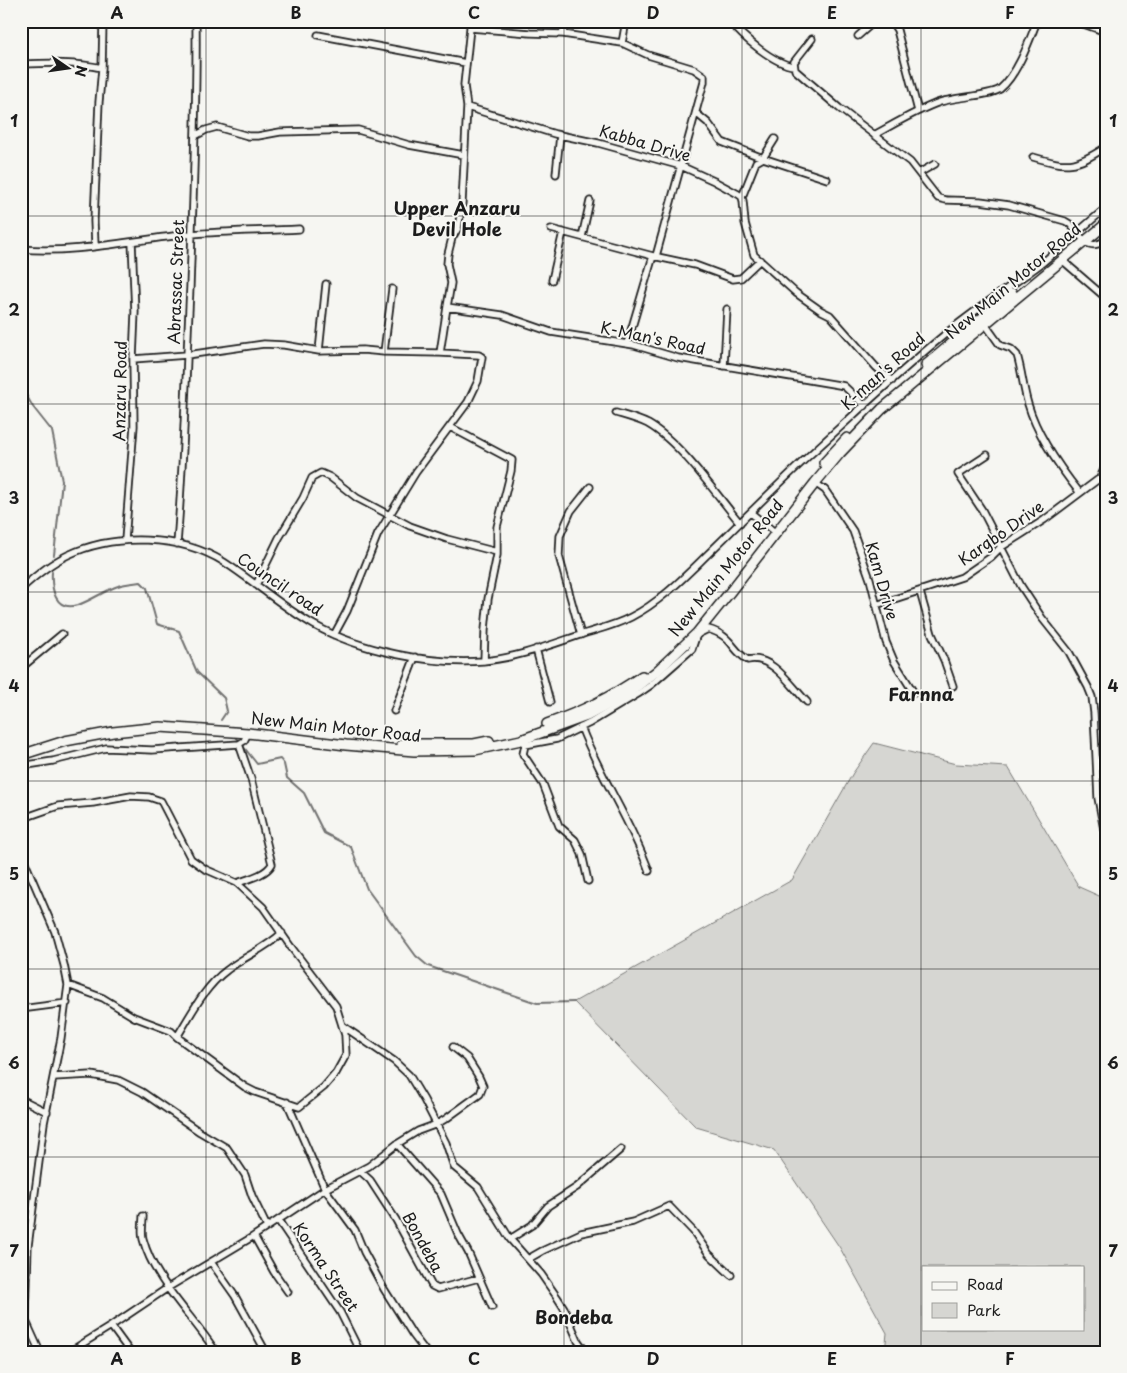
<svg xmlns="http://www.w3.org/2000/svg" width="1127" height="1373" viewBox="0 0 1127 1373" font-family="'Playpen Sans',sans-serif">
  <rect width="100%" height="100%" fill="#f6f6f2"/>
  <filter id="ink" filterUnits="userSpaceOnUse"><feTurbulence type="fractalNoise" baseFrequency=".02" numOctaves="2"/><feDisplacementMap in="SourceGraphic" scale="10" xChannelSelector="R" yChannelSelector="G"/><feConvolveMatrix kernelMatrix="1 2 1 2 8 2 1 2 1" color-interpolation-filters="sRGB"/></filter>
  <g filter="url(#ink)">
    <path fill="#d6d6d2" stroke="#797977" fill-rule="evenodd" d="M874,743l82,21 52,3 71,120 27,12v453h-221l2,-19 -47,-85 -66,-98 -78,-23 -122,-125 218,-122 61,-107zM923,1267h160v62h-160z"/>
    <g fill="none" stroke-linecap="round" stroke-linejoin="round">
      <path stroke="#727271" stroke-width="2" d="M21,386l12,21 19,24 10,50 -8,74
        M52,572c-1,17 3,40 26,33 14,-5 26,-14 40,-19 7,-3 16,-3 23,-4l6,6 10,36 22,7 18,41 27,26 3,13 -6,9
        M236,737l21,27 23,-5 4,5 3,14 17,15 20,40 27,14 16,42 49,67 12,10 109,37 37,-1"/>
      <g stroke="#1c1c1c" stroke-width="9">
        <path id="minor" d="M730,21c12,16 44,43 64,45
          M891,21l6,9 21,81
          M1075,21l31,11
          M470,28l60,5 33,1 59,9 26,12 46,14 10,7v6l-48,174
          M563,34l2,-13
          M318,35l148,28
          M858,36l17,-15
          M812,39l-18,23 1,8 44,38 71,54 28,36 8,2 34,1 29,4 56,16 5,3 11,13
          M622,43l4,-22
          M21,64c28,-1 54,-2 81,4l-3,34 -5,119 1,24
          M102,68l1,-47
          M467,107l88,27 43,9 83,23 33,15 24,13 4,3 1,4 2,22 9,32 42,38 24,17 10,5 46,52 16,14
          M696,113l12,10 14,19 41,16 12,-19
          M874,135c22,-12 43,-25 66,-33 16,-5 50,-6 60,-13 17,-14 29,-47 37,-68
          M195,136l11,-6 11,-3 31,9h10l22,-4 78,-2 51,15 55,10
          M1033,157c35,10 41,11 73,-10
          M919,173l16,-9
          M556,174l4,-39
          M742,197l14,-35 7,-4 64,21
          M551,229l102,27 42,9 38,14 8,-1 19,-18
          M582,237l8,-36
          M1084,241c8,6 14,4 22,-1
          M21,249c57,5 114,-10 171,-15 35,-3 71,-3 107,-5
          M1062,260l44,38
          M552,280l11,-48
          M447,307l4,-24 -4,-19 1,-10 4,-16 6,-10 4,-25 5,-96 -3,-22 6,-57v-7
          M985,324l15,21 11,4 6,6c5,16 6,33 11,49 9,31 32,64 52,89
          M627,344l26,-88
          M319,351l7,-67
          M384,352l8,-63
          M440,353l7,-46 55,8 49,17 83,13 44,13 161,27 5,1 21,20
          M133,359l54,-4 77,-11 20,1 35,6 44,-1 21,2 56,1 39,2 3,2 -4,24 -10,21 -52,70 -38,62 -31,77 -13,24
          M724,366l3,-57
          M616,413c10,3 22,6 32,11 33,19 68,70 92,99
          M450,427l62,33 -1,11 -14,56v28l-9,44 -3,31 -1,31
          M987,455l-29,19 24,36 39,76 21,32 27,34 19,35 4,10 2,16 4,85 6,32
          M815,483l10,7 28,41 17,48 16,63 8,19 20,32
          M751,513l21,17
          M125,540l9,-114 -1,-67 2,-47 -3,-70
          M177,544c7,-86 9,-172 13,-257 3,-89 7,-177 6,-266
          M256,585l23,-47 24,-40 9,-20 9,-5 9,4 27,21 53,28 37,13 50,13
          M21,589c14,-13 30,-26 47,-34 46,-22 113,-20 156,7 31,20 58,45 90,63 47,26 116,40 169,36 34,-3 67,-16 100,-27 16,-5 33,-9 48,-17 31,-16 55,-42 80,-66 34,-33 67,-67 102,-99 43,-39 85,-79 130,-116 31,-26 66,-48 99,-73 22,-18 42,-37 64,-55
          M920,592l12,42 12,26 9,26
          M876,605l86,-28 29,-20 9,-9 44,-28 56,-42 6,-13
          M698,634l10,-5c25,7 23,21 40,31 24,-6 44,27 59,42
          M581,635l-22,-79 1,-20 11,-25 19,-24
          M536,649l14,53
          M21,668l41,-34
          M394,711l21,-54
          M581,727c19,50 50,94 68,144
          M525,745l32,-6 33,-16 48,-29 13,-9 41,-36 5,-15
          M525,745l-2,9 20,30 16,42 16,14 7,14 6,27
          M21,766l32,-5 53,-13 46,2 87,-6 5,-3 4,-8
          M21,819l37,-13 35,-3 38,-7 18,1 12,4 30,58 14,10 32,14 26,24 28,40 45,59 9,29 1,20 -10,18 -12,14 -25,20 -44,-15 -10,-5 -68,-50 -6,-6 -37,-14 -31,-19 -35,-13
          M21,853l34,79 9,33 4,20 -7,53 -17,85 -16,123 -2,75 14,31
          M237,883c11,-4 29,-8 35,-19l-21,-85 -12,-35
          M21,1009l46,-6
          M343,1026l51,35 15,14 15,25 22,43 8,24 24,20 32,52 31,35 16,23 7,11 14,33 8,11
          M177,1037c14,-23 28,-51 50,-67 18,-14 38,-21 55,-37
          M54,1077l37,-2 27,5 24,12 58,40 27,16 18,27 7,21 15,31
          M21,1099l26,13
          M287,1102l38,87 30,41 9,22 20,37 29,46 13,17
          M397,1144l44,50 17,40 10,18 24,55
          M360,1171l10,9 26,40 36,66 6,3 41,-11
          M143,1216c0,8 -2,16 0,23 11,42 50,77 73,113
          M278,1220l62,92 20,40
          M254,1236l20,36 14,20
          M510,1239l22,-14 16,-19 29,-19 44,-38
          M528,1259l14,-8 39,-18 52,-11 36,-16 24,25 16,23 22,21
          M211,1262l24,34 31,56
          M111,1326l19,26
          M21,1350l5,-29
          M69,1352l42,-26 58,-39 85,-51 71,-47 44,-23 28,-22 21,-13 19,-7 10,-6 33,-24 3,-8 -4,-9 -12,-19 -14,-11"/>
      </g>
      <g stroke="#1c1c1c" stroke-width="12">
        <path id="trunk" d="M926,365l86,-72
          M824,463l23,-25
          M547,724c36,-13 63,-26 95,-48
          M402,744h72l15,-3
          M21,755l44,-14 48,-9 47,-5 88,6 98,12 68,6 61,-1 46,-10 66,-24 40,-22 30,-23 40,-38 33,-41 85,-109 25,-30 42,-44 224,-185"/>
      </g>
      <use href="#minor" stroke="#f6f6f2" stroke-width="5.5"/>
      <use href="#trunk" stroke="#f6f6f2" stroke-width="9"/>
    </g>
  </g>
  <path fill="none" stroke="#1c1c1c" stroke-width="1" stroke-opacity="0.55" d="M206,21v1331M385,21v1331M564,21v1331M742,21v1331M921,21v1331M21,216h1085M21,404h1085M21,592h1085M21,781h1085M21,969h1085M21,1157h1085"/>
  <g text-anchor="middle" stroke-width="4" stroke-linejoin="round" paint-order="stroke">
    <g font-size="16" fill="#1c1c1c" stroke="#f6f6f2">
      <text transform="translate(645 143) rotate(16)" y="6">Kabba Drive</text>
      <text transform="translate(1013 281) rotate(-40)" y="6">New Main Motor Road</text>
      <text transform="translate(176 282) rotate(-88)" y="6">Abrassac Street</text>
      <text transform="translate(653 338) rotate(12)" y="6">K-Man's Road</text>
      <text transform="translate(883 371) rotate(-42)" y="6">K-man's Road</text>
      <text transform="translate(120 391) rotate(-89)" y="6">Anzaru Road</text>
      <text transform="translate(1001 533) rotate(-35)" y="6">Kargbo Drive</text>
      <text transform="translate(726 568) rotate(-51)" y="6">New Main Motor Road</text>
      <text transform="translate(882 581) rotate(74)" y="6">Kam Drive</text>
      <text transform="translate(280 584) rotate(34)" y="6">Council road</text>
      <text transform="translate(336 727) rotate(6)" y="6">New Main Motor Road</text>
      <text transform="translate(423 1242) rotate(61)" y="6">Bondeba</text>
      <text transform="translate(326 1267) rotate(56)" y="6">Korma Street</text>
    </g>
    <g font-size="18" font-weight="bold" fill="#1c1c1c" stroke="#f6f6f2">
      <text x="457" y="215">Upper Anzaru<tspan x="457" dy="21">Devil Hole</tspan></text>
      <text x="921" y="701">Farnna</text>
      <text x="574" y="1324">Bondeba</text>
    </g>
  </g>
  <rect width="1127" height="1373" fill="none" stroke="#f6f6f2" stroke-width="55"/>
  <rect x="922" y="1266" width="162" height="65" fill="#f6f6f2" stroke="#9f9f9c"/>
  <rect x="932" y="1282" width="25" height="8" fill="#f6f6f2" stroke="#9f9f9c"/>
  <text x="967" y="1290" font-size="15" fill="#1c1c1c">Road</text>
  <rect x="932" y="1303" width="25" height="15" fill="#d6d6d2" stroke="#9f9f9c"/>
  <text x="967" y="1316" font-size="15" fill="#1c1c1c">Park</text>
  <g transform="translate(68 68) rotate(103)" stroke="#f6f6f2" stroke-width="4" paint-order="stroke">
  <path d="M0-4L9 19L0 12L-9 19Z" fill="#1c1c1c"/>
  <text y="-8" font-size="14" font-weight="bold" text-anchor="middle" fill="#1c1c1c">N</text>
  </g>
  <rect x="28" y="28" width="1072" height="1318" fill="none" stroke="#1c1c1c" stroke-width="2"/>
  <g font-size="16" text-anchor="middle" font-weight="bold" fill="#1c1c1c">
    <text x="117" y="19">A</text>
    <text x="296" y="19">B</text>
    <text x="474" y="19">C</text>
    <text x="653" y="19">D</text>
    <text x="832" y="19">E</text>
    <text x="1010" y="19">F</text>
    <text x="14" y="127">1</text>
    <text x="1113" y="127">1</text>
    <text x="14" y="316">2</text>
    <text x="1113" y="316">2</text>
    <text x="14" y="504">3</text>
    <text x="1113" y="504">3</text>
    <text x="14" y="692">4</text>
    <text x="1113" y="692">4</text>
    <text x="14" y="880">5</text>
    <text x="1113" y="880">5</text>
    <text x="14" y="1069">6</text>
    <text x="1113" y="1069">6</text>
    <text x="14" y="1257">7</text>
    <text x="1113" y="1257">7</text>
    <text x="117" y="1365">A</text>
    <text x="296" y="1365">B</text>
    <text x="474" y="1365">C</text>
    <text x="653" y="1365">D</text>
    <text x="832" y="1365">E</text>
    <text x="1010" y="1365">F</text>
  </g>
</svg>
